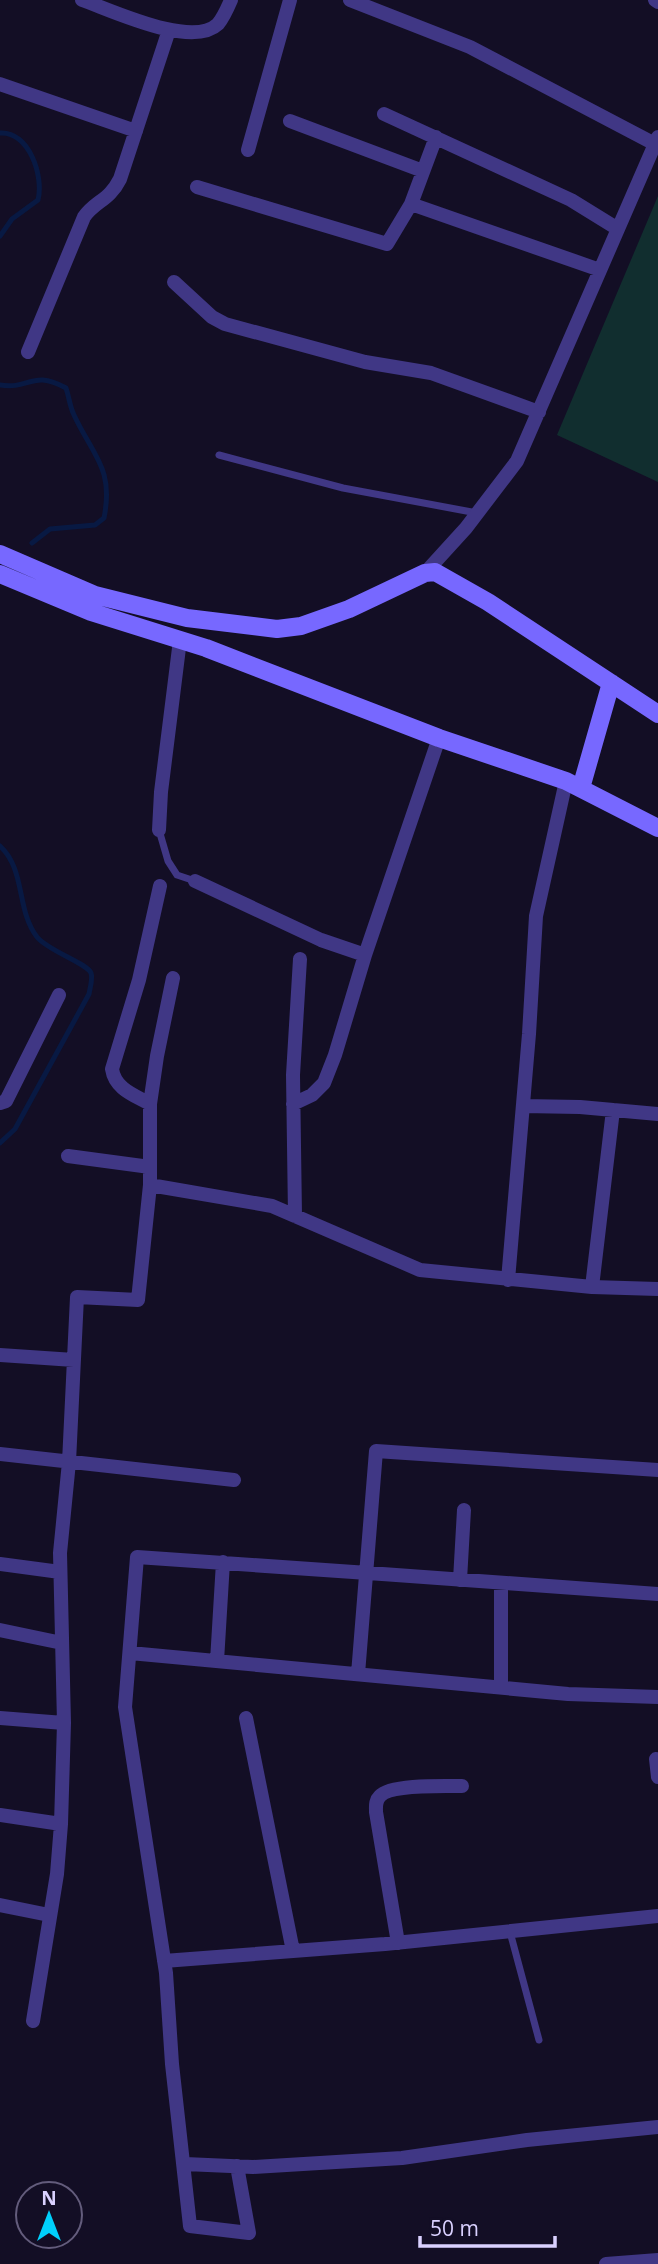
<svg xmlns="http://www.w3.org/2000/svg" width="658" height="2264" viewBox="0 0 658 2264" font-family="'Open Sans',sans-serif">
  <rect width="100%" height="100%" fill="#130e25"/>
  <path fill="#112e2f" d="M658,196v286l-101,-47z"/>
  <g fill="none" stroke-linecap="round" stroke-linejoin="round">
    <path stroke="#081943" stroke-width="5" d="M0,133c29,-2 44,43 38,67l-26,19 -12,17
      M0,385c30,5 32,-16 66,3 3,9 4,19 8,27 19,41 40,53 30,103l-9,7 -45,4 -18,14
      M0,846c26,24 16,64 37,91 11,14 50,26 54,36 2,6 -1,15 -2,21l-74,135 -15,14"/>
    <path stroke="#403785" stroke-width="7" d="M219,455l124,33 134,25
      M159,830l9,31 9,14 18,6
      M510,1932l29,108"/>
    <path stroke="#403785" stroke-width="14" d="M82,0c29,10 110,49 136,24 5,-6 10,-17 13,-24
      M350,0l120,47 185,97
      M655,0l3,2
      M0,84l136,47
      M384,114l187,86 47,29
      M290,121l133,50
      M248,150l42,-150
      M197,187l190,57 24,-40 189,66
      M411,204l25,-67
      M174,282l38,35 13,7 140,38 66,11 108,39
      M28,352l56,-135c11,-16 25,-16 36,-38l49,-149
      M425,573l41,-45 51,-67 141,-324
      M159,830l2,-38 19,-152
      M195,881l126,59 44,15 74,-217
      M0,1103l6,-2 53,-106
      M150,1104c-16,-9 -35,-15 -38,-35l27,-89 21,-94
      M293,1104l19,-9 12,-12 11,-28 30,-100
      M523,1106l57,1 78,7
      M68,1156l82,11
      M150,1185v-81l7,-48 16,-78
      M295,1216l-2,-141 7,-116
      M508,1280l21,-246 7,-118 30,-135
      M592,1287l21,-177
      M0,1355l74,5
      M0,1454l234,26
      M0,1564l60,8
      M460,1580l4,-70
      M501,1583v104
      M0,1630l62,13
      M130,1653l438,41 90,3
      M217,1661l6,-99
      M358,1674l18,-223 282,19
      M0,1718l64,5 -4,-170 9,-91 8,-165 61,3 12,-115 122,21 148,64 172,17 66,2
      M246,1718l47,233
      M656,1759l2,18
      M0,1815l61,9
      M0,1905l49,10
      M398,1943l-22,-131c0,-6 -1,-11 4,-16 10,-12 65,-10 82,-10
      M164,1961l221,-17 273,-28
      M33,2021l24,-147 4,-50 3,-101
      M185,2164l68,3 149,-9 125,-18 131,-13
      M237,2166l12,67 -59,-7 -18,-162 -6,-91 -41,-266 12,-150c174,11 347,25 521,37
      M606,2264l52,-4"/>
    <path stroke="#7768ff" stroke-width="18" d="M0,554l95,41 92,23 90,11 24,-3 48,-17 76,-36 10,-1 53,30 170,112
      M0,574l91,38 115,36 233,90 127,43 92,47
      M581,788l30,-105"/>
  </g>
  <g transform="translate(49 2215)"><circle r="33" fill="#130e25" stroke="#635c7c" stroke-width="2"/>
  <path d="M0-5L12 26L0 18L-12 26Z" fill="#00d0fc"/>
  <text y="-10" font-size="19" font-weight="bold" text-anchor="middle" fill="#dad1ff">N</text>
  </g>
  <path d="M420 2236v10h135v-10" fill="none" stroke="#dad1ff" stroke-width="3.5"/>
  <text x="430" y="2236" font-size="21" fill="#dad1ff" stroke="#130e25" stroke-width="5" paint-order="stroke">50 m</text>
</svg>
